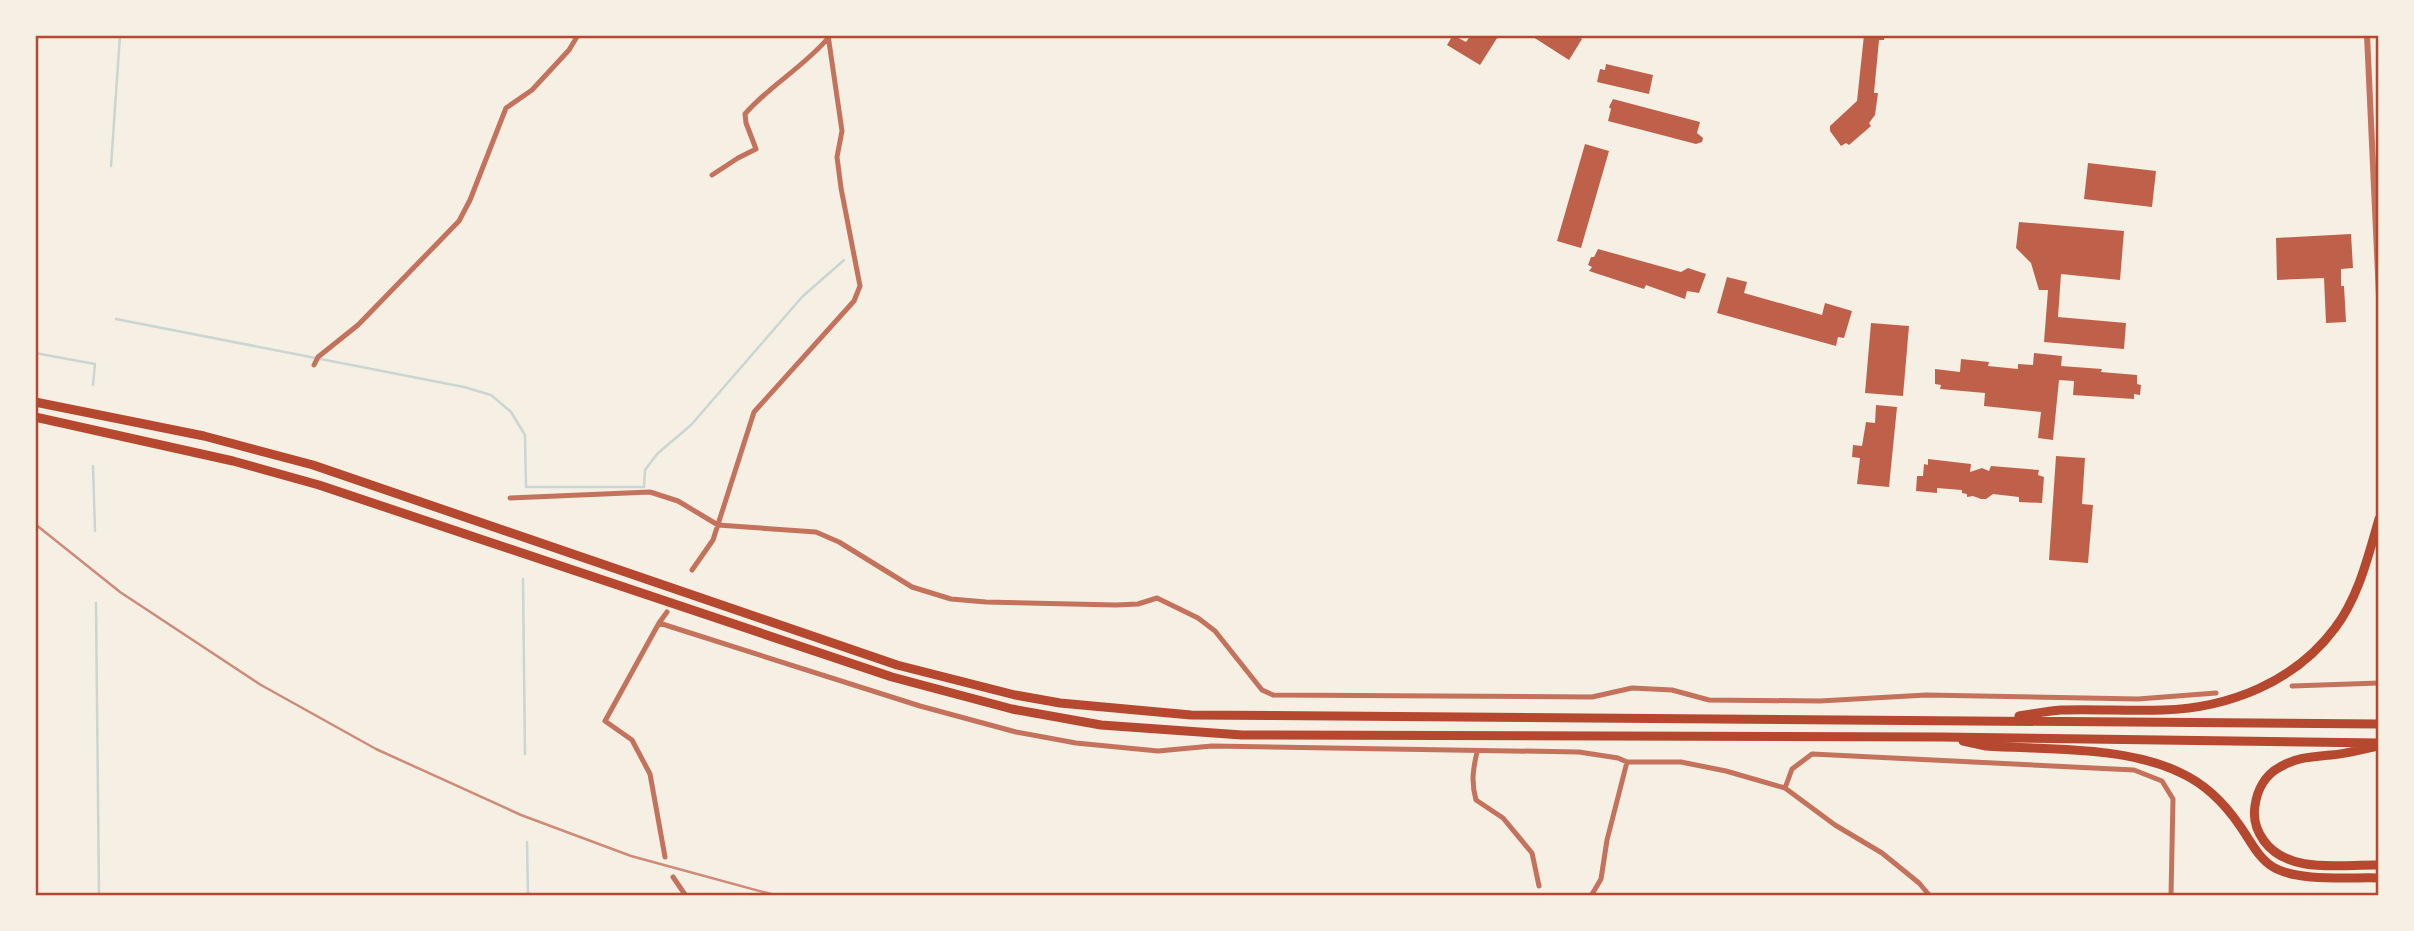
<svg xmlns="http://www.w3.org/2000/svg" width="2414" height="931" viewBox="0 0 2414 931" font-family="'Noto Sans',sans-serif">
  <rect width="100%" height="100%" fill="#f6efe4"/>
  <g fill="none" stroke-linecap="round" stroke-linejoin="round">
    <path stroke="#c9d6d2" stroke-width="2.5" d="M111,166l9,-131
      M116,319l348,68 27,8 20,17 14,23 1,52h118l1,-17 12,-16 34,-29 111,-128 42,-37
      M35,353l60,11 -2,21
      M93,466l2,65
      M523,579l2,175
      M96,603l3,293
      M527,842l1,54"/>
  </g>
  <path fill="#bf614a" d="M1453,35l13,7 5,-7h28l-19,30 -33,-20z
    M1530,35h46l6,4 -13,21z
    M1864,35h21l-1,5h-5l-5,53h4l-3,22 -6,8 2,3 -22,19 -3,-2 -5,3 -11,-15v-5l27,-25z
    M1606,64l47,11 -4,19 -52,-12 3,-13 5,1z
    M1613,99l87,23 -3,11 6,5 -1,4 -6,2 -88,-23 3,-12 -2,-2z
    M1585,144l24,7 -28,97 -24,-7z
    M2088,163l68,8 -4,36 -68,-8z
    M2019,222l105,9 -4,49 -59,-6 -3,43 68,6 -2,26 -80,-7 4,-52h-9l-8,-27 -15,-15z
    M2351,234l2,34 -12,1v17h3l2,36 -20,1 -2,-45 -47,2 -1,-42z
    M1598,249l83,23 7,-4 18,6 -7,19 -12,-2 -2,8 -39,-14 -2,4 -55,-18 3,-4 -4,-2 3,-8h3z
    M1727,277l20,5 -3,11 78,22 3,-12 27,8 -8,27 -6,-1 -2,9 -119,-33z
    M1871,323l38,3 -6,70 -38,-3z
    M2034,353l28,3 -1,10 41,3 -1,3 36,3v9l4,1 -1,10 -6,-1v5l-61,-4 1,-14 -15,-1 -6,60 -15,-2 3,-26 -57,-6 1,-13 -45,-4 1,-4 -6,-1v-15l25,3 1,-13 28,3 -1,4 30,3v-5l15,1z
    M1876,405l21,2 -8,80 -32,-3 3,-26 -8,-1 1,-12 9,1 4,-24 9,1z
    M2056,456l29,2 -3,46 11,1 -5,58 -39,-3z
    M1928,459l43,5 -1,8 12,-4 7,3 2,-5 48,4 -1,5 6,2 -2,26 -23,-1v-5l-26,-3 -7,5h-5l-8,-3 -6,1v-3l-5,-1v-3l-25,-2v5l-21,-2 1,-15h6l1,-12 4,1z"/>
  <g fill="none" stroke-linecap="round" stroke-linejoin="round">
    <path stroke="#c5725c" stroke-width="5" d="M712,175l26,-17 18,-9 -10,-26 -1,-9c25,-29 59,-47 84,-77
      M314,365l4,-8 40,-32 101,-104 11,-21 36,-92 26,-18 37,-40 9,-15
      M510,498l140,-6 28,9 40,24 98,7 23,10 73,45 39,12 35,3 130,3 22,-1 19,-6 41,20 17,13 47,59 11,5 319,2 40,-9 40,2 37,10 111,1 106,-6 212,4 78,-6
      M692,570l21,-30 41,-128 100,-111 6,-15 -19,-98 -4,-31 5,-26 -14,-96
      M659,623l261,83 96,26 60,11 82,8 54,-5 367,6 39,6 9,4h54l45,9 59,17 50,37 47,28 37,30 11,13
      M2292,686l87,-3
      M1477,752c-4,17 -6,30 -1,48l27,18 29,35 7,33
      M1785,788l7,-19 20,-15 322,16 28,11 11,18 -2,97
      M665,857l-15,-83 -18,-34 -27,-19 54,-98 8,-11
      M673,877l13,19
      M1591,896l10,-17 6,-39 20,-78"/>
    <path stroke="#c5725c" stroke-width="6" d="M2367,35l12,261"/>
    <path stroke="#b5482f" stroke-width="9" d="M35,402l169,34 109,29 584,200 118,30 45,8 131,12 1188,9
      M35,417l198,44 86,24 573,192 120,32 89,16 141,10 699,2 438,6
      M2019,716c14,-2 28,-5 42,-6 34,-1 68,1 102,0 66,-2 132,-28 172,-82 24,-32 33,-72 44,-109
      M1963,741l23,5c61,4 141,0 195,27 24,11 44,31 59,53 10,14 18,32 33,41 25,15 77,10 106,11
      M2378,746c-15,3 -31,8 -47,9 -19,2 -34,2 -51,12 -15,8 -23,23 -25,39 -2,12 1,24 9,35 25,34 78,23 115,24"/>
    <path stroke="#cf8b77" stroke-width="2.5" d="M35,524l85,68 141,93 115,64 145,66 110,41 147,40"/>
  </g>
  <rect width="2414" height="931" fill="none" stroke="#f6efe4" stroke-width="74"/>
  <rect x="37" y="37" width="2340" height="857" fill="none" stroke="#b5482f" stroke-width="2.5"/>
</svg>
